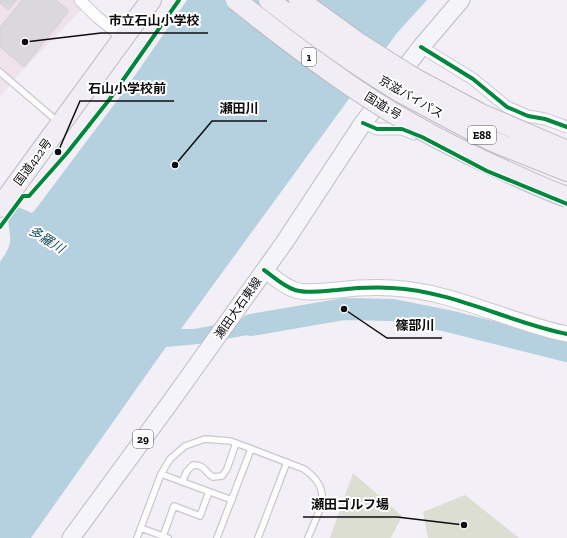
<svg xmlns="http://www.w3.org/2000/svg" width="567" height="538" viewBox="0 0 567 538" font-family="'Zilla Slab','Noto Sans JP',serif">
  <rect width="100%" height="100%" fill="#f3eff6"/>
  <path fill="#f0e2eb" d="M0,0h75l8,8 -66,68 -17,21z"/>
  <path fill="#dbded1" d="M353,473l49,43 -11,22h-61z
    M465,495l54,43h-91l-5,-26z"/>
  <path fill="#b5d0de" d="M187,0h240l-30,33 -216,296h13l85,-16 2,16 -83,15 -32,3 -135,191h-31v-276c13,-19 11,-20 8,-42l10,-13 14,6 3,-3 90,-120z"/>
  <g fill="none" stroke-linecap="round" stroke-linejoin="round">
    <path stroke="#b5d0de" stroke-width="22" d="M251,325l93,-16 49,1 55,11 119,30"/>
  </g>
  <path fill="#dbd8dd" stroke="#d4d1d6" d="M0,0h17l-9,10 -8,-7z
    M22,0h34l13,11 -45,56 -24,-20v-20z"/>
  <g fill="none" stroke-linecap="round" stroke-linejoin="round">
    <g stroke="#cbc8cd" stroke-width="8">
      <path id="lane" d="M0,72l57,49
        M161,474l71,26
        M182,482l5,-11 6,-6c13,0 11,7 20,12l9,-1 5,-7 9,-26
        M141,528l27,10
        M163,536l11,-30 26,10 9,-24
        M137,538l24,-64 9,-15 15,-13 20,-7 25,2 6,2 68,26c31,22 15,40 4,69
        M217,538l34,-89
        M258,538l29,-76"/>
    </g>
    <g stroke="#cbc8cd" stroke-width="13">
      <path id="street" d="M80,0l17,17 27,21
        M421,47l52,32 34,28 21,9 17,3 22,8
        M363,123l14,6h25l12,5"/>
    </g>
    <g stroke="#cbc8cd" stroke-width="17">
      <path id="secondary" d="M264,270c10,7 19,16 31,20 13,4 29,1 42,0 18,-2 36,-3 55,-2 61,3 116,34 175,46"/>
    </g>
    <g stroke="#bdbac3" stroke-width="19">
      <path id="primary" d="M71,538l101,-138 112,-157 79,-120 58,-76 40,-47"/>
    </g>
    <g stroke="#bdbac3" stroke-width="22">
      <path id="highway" d="M412,77l69,37 86,37
        M400,92l92,49 75,30
        M0,207l151,-207"/>
    </g>
    <use href="#lane" stroke="#fdfdfe" stroke-width="5.5"/>
    <use href="#street" stroke="#fdfdfe" stroke-width="11"/>
    <use href="#secondary" stroke="#fdfdfe" stroke-width="15"/>
    <use href="#primary" stroke="#f5f4f8" stroke-width="17"/>
    <use href="#highway" stroke="#f0edf4" stroke-width="20"/>
    <g stroke="#bdbac3" stroke-width="22" stroke-linecap="butt">
      <path id="highway-bridge" d="M236,0c31,25 62,49 95,72 55,40 115,73 177,100 20,9 39,18 59,25
        M269,0c42,33 85,64 131,92
        M299,0l61,44 52,33"/>
    </g>
    <use href="#highway-bridge" stroke="#f0edf4" stroke-width="20"/>
    <g stroke="#fff" stroke-width="6">
      <path id="cycleway" d="M421,47l52,32 34,28 21,9 17,3 22,8
        M363,123l14,6h25l20,8 65,34 80,33
        M0,227l23,-31h6l38,-43 42,-53 70,-100
        M264,270c10,7 19,16 31,20 13,4 29,1 42,0 18,-2 36,-3 55,-2 61,3 116,34 175,46"/>
    </g>
    <use href="#cycleway" stroke="#00873e" stroke-width="4"/>
  </g>
  <g text-anchor="middle" stroke-width="4" stroke-linejoin="round" paint-order="stroke">
    <g fill="#fff" stroke="#575558" stroke-width="1">
      <rect x="302" y="48" width="14" height="18" rx="3"/>
      <rect x="468" y="126" width="28" height="18" rx="3"/>
      <rect x="133" y="430" width="20" height="18" rx="3"/>
    </g>
    <g font-size="11" font-weight="bold" fill="#0f0c10">
      <text x="309" y="61">1</text>
      <text x="482" y="139">E88</text>
      <text x="143" y="443">29</text>
    </g>
    <g font-size="12" fill="#0f0c10" stroke="#fff">
      <text transform="translate(411 97) rotate(30)" y="4">京滋バイパス</text>
      <text transform="translate(383 106) rotate(31)" y="4">国道1号</text>
      <text transform="translate(33 162) rotate(-54)" y="4">国道422号</text>
      <text transform="translate(238 308) rotate(-55)" y="4">瀬田大石東線</text>
    </g>
    <g font-size="13" font-style="italic" fill="#144c5d" stroke="#fff">
      <text transform="translate(47 239) rotate(32)" y="5">多羅川</text>
    </g>
  </g>
  <path fill="none" stroke="#0f0c10" stroke-width="1.5" d="M25 42L101 33H208M58 152L80 101H174M175 165L212 121H267M344 309L387 338H442M464 525L397 517H303"/>
  <g fill="#0f0c10" stroke="#fff" stroke-width="1.5">
    <circle cx="25" cy="42" r="4"/>
    <circle cx="58" cy="152" r="4"/>
    <circle cx="175" cy="165" r="4"/>
    <circle cx="344" cy="309" r="4"/>
    <circle cx="464" cy="525" r="4"/>
  </g>
  <g font-size="13" text-anchor="middle" font-weight="bold" fill="#0f0c10" stroke="#fff" stroke-width="4" stroke-linejoin="round" paint-order="stroke">
    <text x="154" y="25">市立石山小学校</text>
    <text x="127" y="93">石山小学校前</text>
    <text x="239" y="113">瀬田川</text>
    <text x="415" y="330">篠部川</text>
    <text x="350" y="509">瀬田ゴルフ場</text>
  </g>
</svg>
